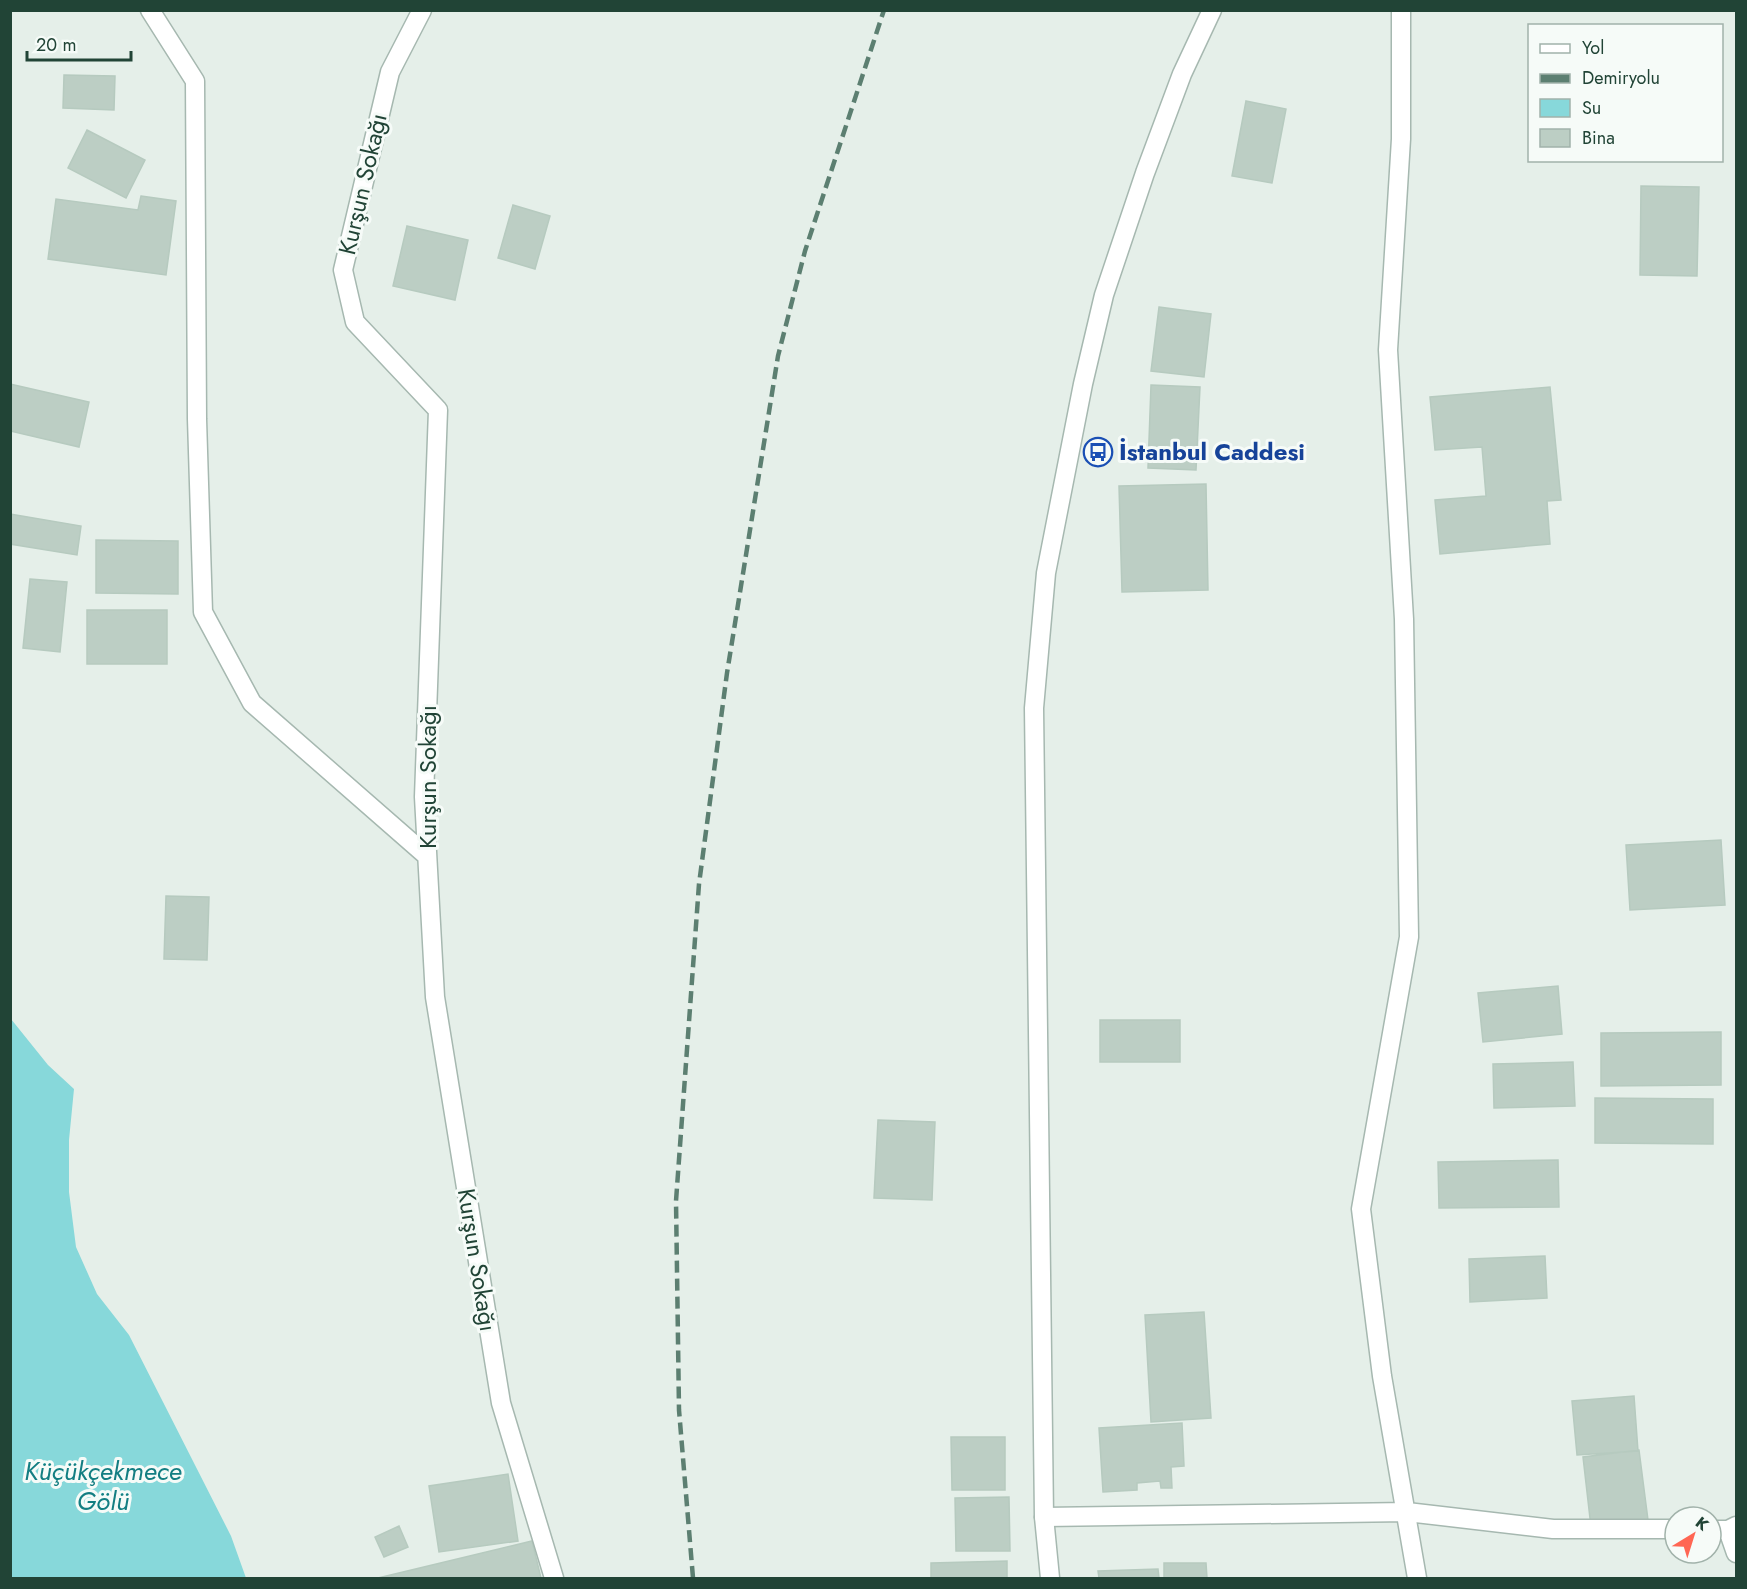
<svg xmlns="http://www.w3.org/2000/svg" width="1747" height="1589" viewBox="0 0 1747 1589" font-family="Jost,sans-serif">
  <rect width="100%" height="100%" fill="#e5efe9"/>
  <path fill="#87d8da" d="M11,1019l37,46 26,24 -5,51v52l7,55 21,47 32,41 102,201 15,42h-235z"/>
  <path fill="#bccec4" stroke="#b6cabf" stroke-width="1.5" d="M64,75l51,1 -1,34 -51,-2z
    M1246,101l40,8 -14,74 -40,-7z
    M87,130l58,30 -19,38 -58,-30z
    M1641,186l58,1 -2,89 -57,-1z
    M141,196l35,5 -10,74 -118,-16 8,-60 82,11z
    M513,205l37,11 -15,53 -37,-11z
    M407,226l61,14 -13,60 -62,-14z
    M1159,307l52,7 -7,63 -53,-6z
    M10,384l79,18 -10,45 -69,-16z
    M1151,385l49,2 -4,83 -48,-2z
    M1550,387l11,113 -14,1 3,43 -110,10 -5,-54 51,-4 -4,-49 -47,3 -5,-53z
    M1206,484l2,106 -86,2 -3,-106z
    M10,514l71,12 -4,29 -67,-11z
    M96,540l82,1v53l-82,-1z
    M30,579l37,3 -7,70 -37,-4z
    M87,610h80v54h-80z
    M1721,840l4,65 -95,5 -4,-65z
    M166,896l43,1 -2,63 -43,-1z
    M1558,986l4,48 -79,8 -5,-49z
    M1100,1020h80v42h-80z
    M1721,1032v53l-120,1v-53z
    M1573,1062l2,44 -81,2 -1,-44z
    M1595,1098l118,1v45l-118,-1z
    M878,1120l57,2 -3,78 -58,-2z
    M1558,1160l1,47 -120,1 -1,-46z
    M1545,1256l2,42 -77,4 -1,-43z
    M1204,1312l7,106 -60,4 -6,-107z
    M1634,1396l4,55 -61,4 -5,-54z
    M1182,1423l2,43 -13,1 1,21h-11l-1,-7 -23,2v7l-34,2 -4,-64z
    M951,1437h54v53h-53z
    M1639,1450l9,70 -57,7 -8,-70z
    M508,1474l10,67 -79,11 -10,-66z
    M1009,1497l1,54h-54l-1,-53z
    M399,1526l9,21 -24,10 -9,-20z
    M532,1541l9,37h-163z
    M1007,1561v17h-76v-15z
    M1164,1563h42l1,15h-43z
    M1158,1569l1,9h-60l-1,-7z"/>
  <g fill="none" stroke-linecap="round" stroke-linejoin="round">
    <g stroke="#a6b8b0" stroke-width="21">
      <path id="minor" d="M150,10l45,71 2,338 6,193 49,91 175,153
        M422,10l-32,62 -47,198 12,52 83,88 -14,387 11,200 66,406 53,175
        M1401,10v129l-13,211 16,269 5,318 -48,272 21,167 35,202
        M1044,1517l363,-5 146,17h122
        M1711,1530h17l8,-4
        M1728,1530l8,23"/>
    </g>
    <g stroke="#a6b8b0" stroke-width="21">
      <path id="tertiary" d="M1050,1578l-6,-61 -10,-809 12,-135 37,-189 21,-89 41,-122 37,-99 30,-64"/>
    </g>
    <use href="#minor" stroke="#fff" stroke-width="18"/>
    <use href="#tertiary" stroke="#fff" stroke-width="18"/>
    <path stroke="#5c7f71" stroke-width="4.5" stroke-dasharray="12 6" stroke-linecap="butt" d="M693,1578l-14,-168 -3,-209 23,-317 28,-211 51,-317 27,-105 79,-241"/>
  </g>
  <defs>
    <g id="bus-ring" transform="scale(1.5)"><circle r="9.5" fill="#f6fbf8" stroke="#1a4fb4" stroke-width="1.5"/><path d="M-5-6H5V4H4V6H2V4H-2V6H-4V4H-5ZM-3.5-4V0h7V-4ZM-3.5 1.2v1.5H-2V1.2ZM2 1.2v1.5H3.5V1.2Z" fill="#1a4fb4"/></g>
  </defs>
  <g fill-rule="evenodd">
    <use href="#bus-ring" x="1098" y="452"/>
  </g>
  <g text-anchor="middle" stroke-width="6" stroke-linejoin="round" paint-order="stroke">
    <g font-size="24" fill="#214436" stroke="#f6fbf8">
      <text transform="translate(363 184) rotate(-77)" y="8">Kurşun Sokağı</text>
      <text transform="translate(428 777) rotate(-90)" y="8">Kurşun Sokağı</text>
      <text transform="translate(477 1260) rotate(81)" y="8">Kurşun Sokağı</text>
    </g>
    <g font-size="24" font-weight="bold" fill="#164399" stroke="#f6fbf8" text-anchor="start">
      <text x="1119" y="460">İstanbul Caddesi</text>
    </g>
    <g font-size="26" font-style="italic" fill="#137e82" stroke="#f6fbf8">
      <text x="103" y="1480">Küçükçekmece<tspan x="103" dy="30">Gölü</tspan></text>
    </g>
  </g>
  <rect width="1747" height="1589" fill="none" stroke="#214436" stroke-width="24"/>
  <rect x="1528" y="24" width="195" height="138" fill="#f6fbf8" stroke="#a1b2aa" stroke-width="1.5"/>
  <rect x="1540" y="44" width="30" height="9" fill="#ffffff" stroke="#a1b2aa" stroke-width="1.5"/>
  <text x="1582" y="54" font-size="18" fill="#214436">Yol</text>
  <rect x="1540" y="74" width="30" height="9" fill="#5c7f71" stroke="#a1b2aa" stroke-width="1.5"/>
  <text x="1582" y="84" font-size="18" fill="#214436">Demiryolu</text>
  <rect x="1540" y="99" width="30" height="18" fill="#87d8da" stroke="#a1b2aa" stroke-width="1.5"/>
  <text x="1582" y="114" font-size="18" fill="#214436">Su</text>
  <rect x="1540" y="129" width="30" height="18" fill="#bccec4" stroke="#a1b2aa" stroke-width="1.5"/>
  <text x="1582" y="144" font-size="18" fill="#214436">Bina</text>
  <g transform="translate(1693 1535) rotate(38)"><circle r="28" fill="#f6fbf8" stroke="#a1b2aa" stroke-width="1.5"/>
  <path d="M0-4.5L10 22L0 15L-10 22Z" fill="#ff6653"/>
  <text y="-9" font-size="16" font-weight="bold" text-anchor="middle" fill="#214436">K</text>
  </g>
  <path d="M27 51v9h104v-9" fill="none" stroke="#214436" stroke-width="3"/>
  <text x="36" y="51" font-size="18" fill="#214436" stroke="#f6fbf8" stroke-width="4.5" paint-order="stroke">20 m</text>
</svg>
